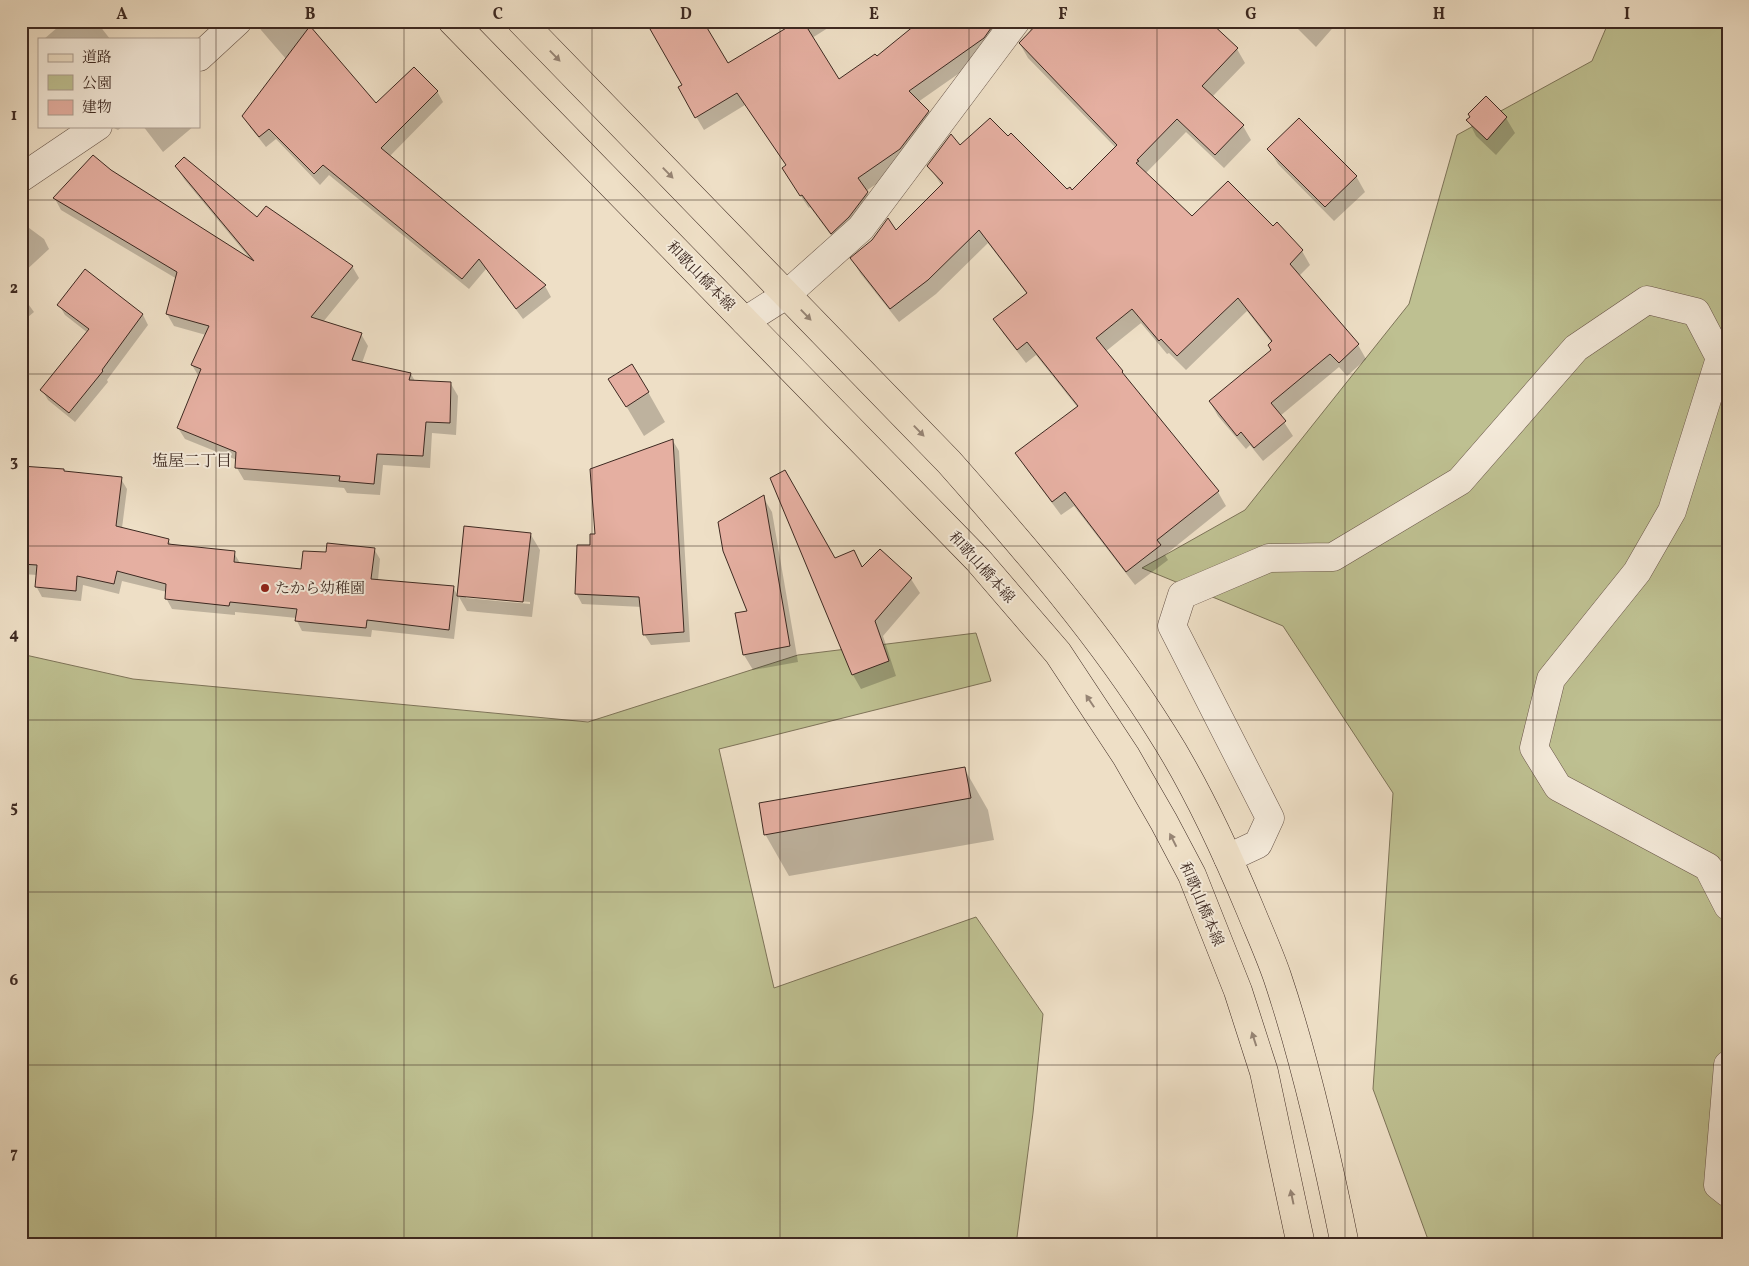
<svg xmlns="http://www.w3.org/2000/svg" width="1749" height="1266" viewBox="0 0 1749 1266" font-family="Vollkorn,'Noto Serif JP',serif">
  <rect width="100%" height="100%" fill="#eedfc6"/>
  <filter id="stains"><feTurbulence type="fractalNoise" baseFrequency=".004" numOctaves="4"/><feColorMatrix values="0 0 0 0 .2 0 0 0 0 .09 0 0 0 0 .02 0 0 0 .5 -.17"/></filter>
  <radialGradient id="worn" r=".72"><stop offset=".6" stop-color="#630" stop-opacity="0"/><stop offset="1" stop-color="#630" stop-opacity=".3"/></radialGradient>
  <path fill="#bec091" stroke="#7e7459" d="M1609,21h119v1224h-298l-57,-156 20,-296 -110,-167 -141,-58 103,-58 164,-206 48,-169 135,-74z
    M976,633l15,48 -272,68 55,239 202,-71 67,97 -10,99 -17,132h-995v-591l112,25 455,43 210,-67z"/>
  <path fill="#0003" fill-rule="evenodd" d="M65,21h31l14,18h-66z
    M256,21h48l72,84 61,-14 6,11 -54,55 156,129 6,11 -28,22 -37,-50 -17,20 -140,-114 -9,10 -44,-46 -10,8 -16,-20 -7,-11 43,-57 -25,-29z
    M647,21h54l26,44 70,-42 -1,-2h43l-27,17 26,43 38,-23 47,-37h92l-24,30 -73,51 10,10 7,13 -27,37 -42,29 9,15 -36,40 -29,-39 -1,1 -18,-26 -8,-13 4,-3 -42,-61 -41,25 -25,-42 4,-2z
    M1032,21h194l-9,10 20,18 8,14 -33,34 31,29 8,14 -27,28 -38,-36 -41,42 47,44 81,10 4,-4 25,27 8,14 -11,11 59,69 8,14 -19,17 -8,-9 -59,49 13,20 -30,25 -13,-16 -4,4 -28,-33 -8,-14 62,-51v-8l-25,-32 -61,59 -17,-17 -2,1 -26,-31 -36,29 113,140 8,14 -61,49 3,5 -33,25 -61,-79 -13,9 -36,-48 -8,-14 61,-45 -42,-53 -10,8 -23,-30 -8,-14 32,-25 -39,-51 -52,51 -37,28 -39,-49 -8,-14 44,-27 46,-46 -13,-20 31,-19 112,45 44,-44 -88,-90 -8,-14 10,-13z
    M1290,21h48v1l-22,25z
    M1506,118l9,15 -19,22 -20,-19 -8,-16z
    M110,126h13l-5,4z
    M143,126h51l-31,26z
    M1269,149l87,27 9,16 -31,29 -56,-57z
    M177,167l81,52 94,47 7,12 -36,44 38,12 7,12 -6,17 49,11 4,7 36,3 7,12 -2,39 -24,-2 -2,35 -47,-3 -3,30 -33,-2 -3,-5 -100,-8 -7,-12v-8l-52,-21 -7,-11 21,-51 -7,-12 14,-30 -32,-9 -7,-12 10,-35 -116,-69 -6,-11 56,-28 141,90 -68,-82z
    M21,222l23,17 5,10 -28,26z
    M85,271l58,44 5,10 -41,55 1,2 -33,40 -27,-22 -6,-10 46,-57 -23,-18 -6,-10z
    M21,294l13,18 -13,11z
    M610,379l38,13 17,30 -21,14z
    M673,441l6,10 11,191 -39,3 -7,-11 -2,-27 -60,-3 -6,-11 15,-47 5,-11z
    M21,468l100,11 6,10 -5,39 46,12 4,6 62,7 6,10 62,7 25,-17 47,-4 6,10 -2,21 75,7 5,9 7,-68 66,7 9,15 -8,67 -65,-6 -8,-14 -5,42 -82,-9 -1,7 -69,-6 -5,-10v-3l-62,-6v3l-63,-6 -6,-11 1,-6 -45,-11 -3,13 -36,-9 -2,16 -39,-4 -6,-11 2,-11 -17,-1zM466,596l64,6v2l-64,-6z
    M763,497l9,15 26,150 -45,8 -9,-15 -8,-41 13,-2z
    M880,550l31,29 9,14 -37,43 13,40 -35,13 -8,-14 -18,-115 19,-9 9,17z
    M964,768l24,42 6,30 -205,36 -24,-42z"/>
  <path fill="#e5afa1" stroke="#3d2921" d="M664,21h39l25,42 70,-42h5l36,58 36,-25 2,2 43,-35h76l-12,17 -75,53 20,20 -29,38 -42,29 10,14 -19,25 -18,17 -29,-39 -2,1 -18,-28 4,-3 -49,-72 -42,25 -17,-31 4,-2 -32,-56z
    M1040,21h169l29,27 -36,38 42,39 -29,30 -38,-36 -40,41 2,1 -3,2 56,53 36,-35 45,45 4,-4 26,28 -13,14 69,80 -20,19 -9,-9 -59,49 15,18 -32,27 -13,-16 -4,4 -28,-35 62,-51 -3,-5 4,-4 -34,-43 -61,58 -16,-17 -2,2 -27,-32 -36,29 27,33 -1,1 97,119 -62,49 4,5 -35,27 -61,-80 -13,10 -37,-49 63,-47 -51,-64 -10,8 -24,-31 34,-26 -48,-63 -51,50 -38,29 -40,-51 22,-18 16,-22 8,12 47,-47 -16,-17 24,-32 9,11 30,-27 18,18 3,-3 56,56 3,-2 2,3 45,-45 -98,-102z
    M310,26l66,77 38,-36 24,24 -57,57 165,137 -30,24 -37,-50 -17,20 -139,-114 -9,9 -45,-45 -10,8 -17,-21z
    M1486,96l21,21 -20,23 -21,-20 4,-3 -2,-3z
    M1299,118l58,58 -32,31 -58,-58z
    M93,155l18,15 143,91 -79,-95 9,-9 73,60 9,-11 87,60 -42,51 51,16 -10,27 59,13 -2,7 42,2 -1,41 -24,-1 -3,34 -46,-2 -3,30 -35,-3 1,-5 -105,-8 1,-16 -59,-24 24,-59 -10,-4 18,-39 -43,-12 11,-42 -124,-74z
    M85,269l58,45 -41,56 1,1 -34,42 -29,-23 49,-61 -32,-24z
    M632,364l17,28 -23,15 -18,-28z
    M673,439l11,193 -41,3 -4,-38 -64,-3 2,-49h13v-11h5l-5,-65z
    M21,466l43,3v2l58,6 -6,49 53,13 -1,5 67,7 -1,11 67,7 2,-18 23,1 1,-9 48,5 -4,31 83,7 -5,44 -82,-10 -1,8 -71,-7 2,-12 -67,-7 -1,4 -64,-7 1,-15 -49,-13 -3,13 -37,-8 -1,15 -41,-4 2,-22 -16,-1z
    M785,470l50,88 19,-8 8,17 18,-18 32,29 -37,43 14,40 -37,14 -82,-197z
    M764,495l26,151 -47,9 -8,-42 12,-2 -24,-60 -5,-29z
    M464,526l67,7 -8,69 -66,-6z
    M965,767l6,31 -207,37 -5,-32z"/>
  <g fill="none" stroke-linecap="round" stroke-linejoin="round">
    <g stroke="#69564a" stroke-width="29">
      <path id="minor" d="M199,57l39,-36
        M21,178l77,-52
        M745,321l41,-26 75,-67 155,-207
        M1228,858l30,-14 12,-26 -98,-192 10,-31 87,-37 64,-1 127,-76 116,-133 71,-48 49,12 24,46 -48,153 -35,61 -86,107 -17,69 24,39 150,80 20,39
        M1728,1065l-10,120 10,8"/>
    </g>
    <g stroke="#3d2921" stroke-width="29">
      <path id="major" d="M452,21l526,539 80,93 68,103 38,66 28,53 46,116 26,81 37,173
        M521,21l428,441c76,86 152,173 213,271 35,55 63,116 88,176 9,22 19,44 27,67 29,86 50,180 68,269"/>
    </g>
    <use href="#minor" stroke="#f4eada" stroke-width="28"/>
    <use href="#major" stroke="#eedfc6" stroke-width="28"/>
  </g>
  <defs><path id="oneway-solid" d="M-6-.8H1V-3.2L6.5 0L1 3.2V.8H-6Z" transform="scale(1.25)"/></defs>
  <g fill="#968474">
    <use href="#oneway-solid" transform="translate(555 56) rotate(46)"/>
    <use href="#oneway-solid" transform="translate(668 173) rotate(46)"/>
    <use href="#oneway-solid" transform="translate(806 315) rotate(46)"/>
    <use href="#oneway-solid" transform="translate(919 431) rotate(46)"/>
    <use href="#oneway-solid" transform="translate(1090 701) rotate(-124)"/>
    <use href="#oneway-solid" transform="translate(1173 840) rotate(-117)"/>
    <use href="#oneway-solid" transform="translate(1254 1039) rotate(-108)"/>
    <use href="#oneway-solid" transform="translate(1292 1197) rotate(-102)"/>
  </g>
  <path fill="none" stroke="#3d2921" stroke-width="1" stroke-opacity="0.55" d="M216,21v1224M404,21v1224M592,21v1224M780,21v1224M969,21v1224M1157,21v1224M1345,21v1224M1533,21v1224M21,200h1707M21,374h1707M21,546h1707M21,720h1707M21,892h1707M21,1065h1707"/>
  <circle fill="#8f2418" stroke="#f4eada" stroke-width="2" cx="265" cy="588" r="5"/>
  <g text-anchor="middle" stroke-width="4" stroke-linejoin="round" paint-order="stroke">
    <g font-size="15" fill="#3d2921" stroke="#f4eada">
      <text transform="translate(701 276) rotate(46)" y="5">和歌山橋本線</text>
      <text transform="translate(982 567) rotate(48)" y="5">和歌山橋本線</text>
      <text transform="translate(1202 904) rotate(67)" y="5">和歌山橋本線</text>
    </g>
    <g font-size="15" fill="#3d2921" stroke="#f4eada" text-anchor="start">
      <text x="275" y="593">たから幼稚園</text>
    </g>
    <g font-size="16" fill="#3d2921" stroke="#f4eada">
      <text x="192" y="466">塩屋二丁目</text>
    </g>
  </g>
  <rect width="1749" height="1266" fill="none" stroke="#eedfc6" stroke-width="55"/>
  <rect x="38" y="38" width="162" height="90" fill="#f4eada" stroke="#ab9d90"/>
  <rect x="48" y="54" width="25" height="8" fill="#eedfc6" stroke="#ab9d90"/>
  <text x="82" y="62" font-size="15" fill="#3d2921">道路</text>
  <rect x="48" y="75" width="25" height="15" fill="#bec091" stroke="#ab9d90"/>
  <text x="82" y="88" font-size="15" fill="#3d2921">公園</text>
  <rect x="48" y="100" width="25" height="15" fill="#e5afa1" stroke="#ab9d90"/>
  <text x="82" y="112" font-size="15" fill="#3d2921">建物</text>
  <rect x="28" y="28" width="1694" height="1210" fill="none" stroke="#3d2921" stroke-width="2"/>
  <g font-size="16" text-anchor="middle" font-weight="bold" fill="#3d2921">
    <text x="122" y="19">A</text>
    <text x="310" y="19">B</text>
    <text x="498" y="19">C</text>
    <text x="686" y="19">D</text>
    <text x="874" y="19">E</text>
    <text x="1063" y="19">F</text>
    <text x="1251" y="19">G</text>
    <text x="1439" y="19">H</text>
    <text x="1627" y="19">I</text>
    <text x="14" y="120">1</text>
    <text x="14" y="293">2</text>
    <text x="14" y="466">3</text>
    <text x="14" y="639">4</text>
    <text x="14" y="812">5</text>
    <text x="14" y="985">6</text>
    <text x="14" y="1158">7</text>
  </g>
  <rect width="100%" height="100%" filter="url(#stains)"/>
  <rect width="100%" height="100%" fill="url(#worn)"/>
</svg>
